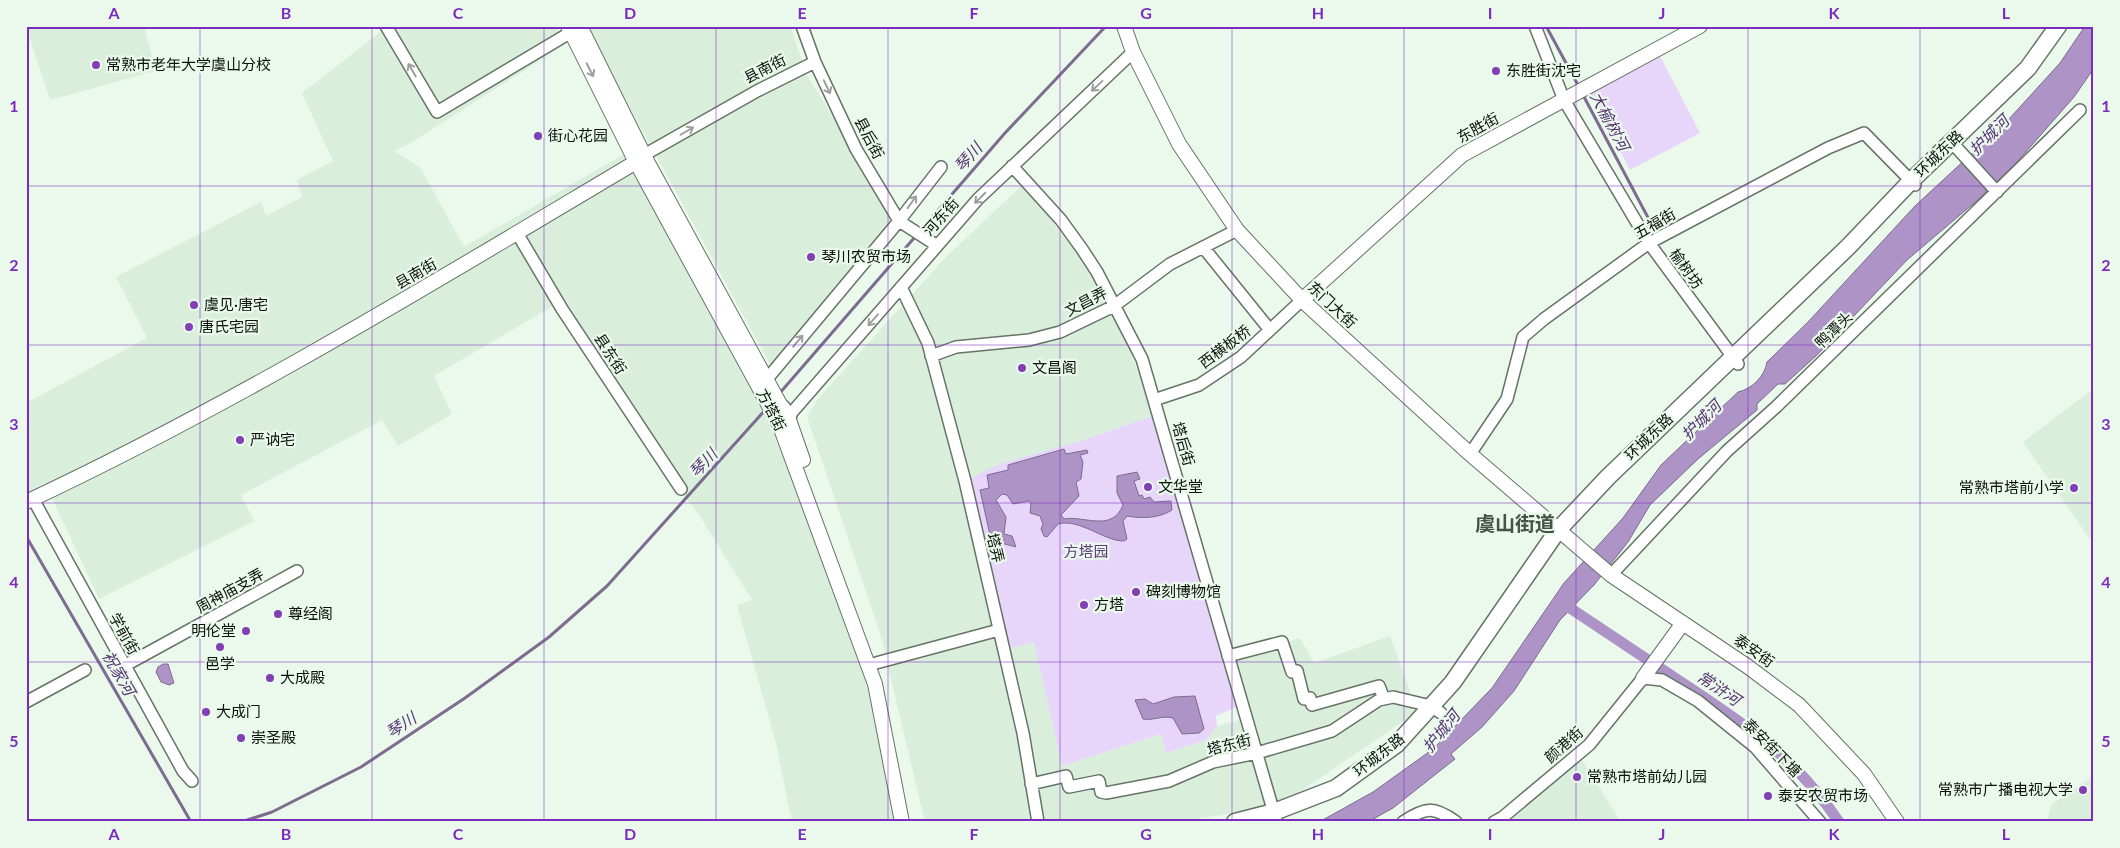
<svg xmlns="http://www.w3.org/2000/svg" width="2120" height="848" viewBox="0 0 2120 848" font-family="Lato,'Noto Sans SC',sans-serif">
  <rect width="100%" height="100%" fill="#eaf9ec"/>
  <path fill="#d9eedb" d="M26,26h118l12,45 -106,29z
    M388,26h168l8,19 -155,99 -15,7 26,16 44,80 160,-93 114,194 107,257 27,102 22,115h-102l-16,-79 -39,-138 15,-5 -51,-82 -32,-43 -116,-169 -119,70 18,38 -54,32 -16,-26 -141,75 13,26 -155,78 -54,-116 -18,10 -1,-90 121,-65 -31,-61 145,-75 5,14 36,-19 -5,-17 36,-19 -31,-68z
    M588,26h202l17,49 48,78 38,69 -15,14 -107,130 -134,-245z
    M1022,185l58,70 51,97 22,64 -76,26 -73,208 30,-9 28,125 99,-32 5,19 40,-13 11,-14 35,-9 -20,-58 68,-21 14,25 76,-27 20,55 4,23 -123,84 -23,9 -90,15h-253l-45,-189 -73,-216 10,-17 128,-142z
    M2094,388v147l-5,3 -66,-96z
    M1582,760l39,62h-118l37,-28z
    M2094,776v46h-48l6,-18z"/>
  <path fill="#e8d6fa" d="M1660,56l40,77 -70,37 -40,-77z
    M1153,416l83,291 -20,9 1,10 -11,14 -40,13 -5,-19 -99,32 -28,-124 -31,8 -38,-169 32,-16 80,-23z"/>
  <path fill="#ae93c7" stroke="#7d6c8f" d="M2085,26h9v42l-20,29 -56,64 -38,37 -73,62 -90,95 -32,29h-7l-21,20v6l-59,49 -48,46 -22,37 -34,43 -34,35 -46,71 -32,36 -31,27 4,5 -62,49 -25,14h-49l54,-30 60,-43 59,-61 72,-105 59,-65 38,-53 77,-73c14,-3 27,-16 29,-30l41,-40 107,-116 94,-87 51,-56z
    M1064,449l2,5 21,-4 1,3 -8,2 3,7 -2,17 -5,3 3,14 -18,19 3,4c20,-4 48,14 59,-14l-6,-12v-17l20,-4 3,7 -6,2 5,15 3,-1 2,4 6,-2 4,5 17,-1 1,9c-12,8 -30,9 -45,6l-4,5 4,18 -3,2c-21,0 -44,-23 -66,-17l-11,13 -3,-1 -3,-7 2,-5 -3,-8 -10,-3 1,-10 -2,-2 -16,3 -6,-9 -5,-1 -6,6 10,17 -2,17 8,2 4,11 -11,-3h-13l-12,-54 9,-2 -2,-13 21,-5v-5z
    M163,664h5l6,19 -5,2 -8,-3 -5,-10 2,-5z
    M1195,696l9,33 -5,4 -17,1 -9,-16c-11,-3 -20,3 -30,1l-8,-19 10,-1 8,5 21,-7z"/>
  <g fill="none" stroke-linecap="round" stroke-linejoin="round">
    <path stroke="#7d6c8f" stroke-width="3" d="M1546,26l33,61
      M1583,95l70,132
      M779,394l226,-261 101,-107
      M26,536l165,286
      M241,822l31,-10 89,-45 104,-69 84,-61 58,-51 160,-178"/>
    <path stroke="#ae93c7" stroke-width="11" d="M1561,602c39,26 78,52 117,78 66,44 116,75 161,142"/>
    <g stroke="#667367" stroke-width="14">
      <path id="minor" d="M386,26l51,86 141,-84
        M802,26l13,36 41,87 43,72 37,24
        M1535,26l29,74 85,143 89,121
        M1956,147l41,45
        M644,155l113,-64 58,-29
        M1012,166l49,54 21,29 15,23 45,87 134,461
        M517,233l45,76 119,180
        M1203,247l67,83
        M901,287l27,56 37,138 58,252 15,89
        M931,356l25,-9 73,-7 31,-8 54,-26 56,-42 67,-34
        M767,379l132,-158 42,-54
        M1154,400l45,-15 42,-28 61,-57
        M788,417l190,-218 155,-147
        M1470,454l37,-55 16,-62 21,-18 105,-76 179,-95 36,-15 51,52
        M33,499l150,272 9,10
        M1611,575l116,-124 49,-44 304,-297
        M1228,656l54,-14 10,30 5,-1 7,28 6,-1 2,7 67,-19 5,13
        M876,663l123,-33
        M124,666l173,-95
        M26,702l59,-32
        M1031,784l35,-8 3,11 30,-6 2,11 5,1 63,-12 44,-19 44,-9 75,-22 47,-31 14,-3 38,9 10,7
        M1403,822c22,-15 31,-16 53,0
        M1494,822l9,-5 86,-72 54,-67 19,2 36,21 57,46 65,75"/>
    </g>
    <g stroke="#667367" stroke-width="16">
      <path id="tertiary" d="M568,26l68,136 144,264 95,258 27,138
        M580,26l68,137 134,245
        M1124,26l9,26 46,92 58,86 65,70 168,154 141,121 136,91 52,39 65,69 33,48
        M1302,300l160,-145 238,-129
        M788,417l15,43
        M26,502c211,-99 410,-221 610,-340l8,-7
        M1643,678l40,-55"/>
    </g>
    <g stroke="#667367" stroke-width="19">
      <path id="secondary" d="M782,408l6,9
        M1235,822l39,-10 62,-24 61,-44 56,-62 105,-152 50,-53 240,-230 63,-66 117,-113 30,-42"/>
    </g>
    <use href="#minor" stroke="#fff" stroke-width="11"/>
    <use href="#tertiary" stroke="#fff" stroke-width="14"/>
    <use href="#secondary" stroke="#fff" stroke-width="16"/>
  </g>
  <defs><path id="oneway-shaft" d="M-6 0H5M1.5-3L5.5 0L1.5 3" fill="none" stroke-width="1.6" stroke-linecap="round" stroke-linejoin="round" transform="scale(1.25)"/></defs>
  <g stroke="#9ea09e">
    <use href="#oneway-shaft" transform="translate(412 70) rotate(-120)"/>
    <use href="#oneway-shaft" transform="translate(590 70) rotate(63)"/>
    <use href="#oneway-shaft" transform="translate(1097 86) rotate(137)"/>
    <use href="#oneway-shaft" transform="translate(827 87) rotate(65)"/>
    <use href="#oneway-shaft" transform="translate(687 131) rotate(-30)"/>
    <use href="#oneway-shaft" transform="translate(980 198) rotate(135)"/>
    <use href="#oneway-shaft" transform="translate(912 202) rotate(-54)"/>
    <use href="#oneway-shaft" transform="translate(873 320) rotate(131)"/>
    <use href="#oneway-shaft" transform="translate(798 341) rotate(-50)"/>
  </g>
  <path fill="none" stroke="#7b2cbf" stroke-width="1" stroke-opacity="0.55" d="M200,26v796M372,26v796M544,26v796M716,26v796M888,26v796M1060,26v796M1232,26v796M1404,26v796M1576,26v796M1748,26v796M1920,26v796M26,186h2068M26,345h2068M26,503h2068M26,662h2068"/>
  <g fill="#823fb3" stroke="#eaf9ec" stroke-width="2">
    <circle cx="96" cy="65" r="5"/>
    <circle cx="1496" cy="71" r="5"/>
    <circle cx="538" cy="136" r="5"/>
    <circle cx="811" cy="257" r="5"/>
    <circle cx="194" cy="305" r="5"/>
    <circle cx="189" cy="327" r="5"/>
    <circle cx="1022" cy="368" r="5"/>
    <circle cx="240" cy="440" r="5"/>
    <circle cx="1148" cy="487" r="5"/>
    <circle cx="2074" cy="488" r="5"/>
    <circle cx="1136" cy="592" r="5"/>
    <circle cx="1084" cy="605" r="5"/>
    <circle cx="278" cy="614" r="5"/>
    <circle cx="246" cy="631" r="5"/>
    <circle cx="220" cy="647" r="5"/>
    <circle cx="270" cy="678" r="5"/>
    <circle cx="206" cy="712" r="5"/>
    <circle cx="241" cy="738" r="5"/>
    <circle cx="1577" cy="777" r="5"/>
    <circle cx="2083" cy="790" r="5"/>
    <circle cx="1768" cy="796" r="5"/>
  </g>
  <g text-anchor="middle" stroke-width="4.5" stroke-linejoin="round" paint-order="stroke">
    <g font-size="15" fill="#0c110c" stroke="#eaf9ec" text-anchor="start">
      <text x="106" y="70">常熟市老年大学虞山分校</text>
      <text x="1506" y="76">东胜街沈宅</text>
      <text x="548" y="141">街心花园</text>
      <text x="821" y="262">琴川农贸市场</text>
      <text x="204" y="310">虞见·唐宅</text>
      <text x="199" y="332">唐氏宅园</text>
      <text x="1032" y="373">文昌阁</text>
      <text x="250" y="445">严讷宅</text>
      <text x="1158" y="492">文华堂</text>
      <text x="2064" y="493" text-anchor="end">常熟市塔前小学</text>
      <text x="1146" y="597">碑刻博物馆</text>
      <text x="1094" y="610">方塔</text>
      <text x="288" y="619">尊经阁</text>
      <text x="236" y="636" text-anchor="end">明伦堂</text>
      <text x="220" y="669" text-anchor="middle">邑学</text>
      <text x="280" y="683">大成殿</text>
      <text x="216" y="717">大成门</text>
      <text x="251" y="743">崇圣殿</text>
      <text x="1587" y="782">常熟市塔前幼儿园</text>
      <text x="2073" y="795" text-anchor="end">常熟市广播电视大学</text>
      <text x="1778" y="801">泰安农贸市场</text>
    </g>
    <g font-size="15" fill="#0c110c" stroke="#eaf9ec">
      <text transform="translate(765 69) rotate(-27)" y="5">县南街</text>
      <text transform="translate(1478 128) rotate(-29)" y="5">东胜街</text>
      <text transform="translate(869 138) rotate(62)" y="5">县后街</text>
      <text transform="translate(1939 154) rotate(-44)" y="5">环城东路</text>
      <text transform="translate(941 217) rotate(-48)" y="5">河东街</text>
      <text transform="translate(1655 224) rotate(-30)" y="5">五福街</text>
      <text transform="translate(1686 269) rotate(54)" y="5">榆树坊</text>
      <text transform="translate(416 274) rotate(-30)" y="5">县南街</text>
      <text transform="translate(1086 302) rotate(-27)" y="5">文昌弄</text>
      <text transform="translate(1332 305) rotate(43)" y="5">东门大街</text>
      <text transform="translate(1834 330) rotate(-44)" y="5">鸭潭头</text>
      <text transform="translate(1225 347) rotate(-37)" y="5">西横板桥</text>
      <text transform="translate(610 354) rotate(57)" y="5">县东街</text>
      <text transform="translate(771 410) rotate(63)" y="5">方塔街</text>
      <text transform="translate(1649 437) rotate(-44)" y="5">环城东路</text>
      <text transform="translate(1183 444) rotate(74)" y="5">塔后街</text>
      <text transform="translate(995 548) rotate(77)" y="5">塔弄</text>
      <text transform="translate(230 591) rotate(-29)" y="5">周神庙支弄</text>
      <text transform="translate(124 634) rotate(61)" y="5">学前街</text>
      <text transform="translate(1754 651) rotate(35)" y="5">泰安街</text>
      <text transform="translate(1229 745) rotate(-14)" y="5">塔东街</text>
      <text transform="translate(1564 745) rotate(-42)" y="5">颜港街</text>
      <text transform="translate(1772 748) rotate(45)" y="5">泰安街下塘</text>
      <text transform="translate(1379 755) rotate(-38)" y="5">环城东路</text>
    </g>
    <g font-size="15" fill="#5c3979" stroke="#eaf9ec">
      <text x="1086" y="557">方塔园</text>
    </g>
    <g font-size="16" font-style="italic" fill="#573474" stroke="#eaf9ec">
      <text transform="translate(1610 121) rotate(62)" y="6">大榆树河</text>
      <text transform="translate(1989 135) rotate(-45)" y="6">护城河</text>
      <text transform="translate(968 157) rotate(-49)" y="6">琴川</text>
      <text transform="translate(1701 420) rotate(-45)" y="6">护城河</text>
      <text transform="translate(703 463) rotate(-47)" y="6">琴川</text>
      <text transform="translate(119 673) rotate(60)" y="6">祝家河</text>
      <text transform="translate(1719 688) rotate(34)" y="6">常浒河</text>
      <text transform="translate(401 725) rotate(-34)" y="6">琴川</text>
      <text transform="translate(1441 731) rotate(-51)" y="6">护城河</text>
    </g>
    <g font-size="20" font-weight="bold" fill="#455146" stroke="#eaf9ec">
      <text x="1515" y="531">虞山街道</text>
    </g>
  </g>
  <rect width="2120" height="848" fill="none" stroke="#eaf9ec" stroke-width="55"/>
  <rect x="28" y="28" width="2064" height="792" fill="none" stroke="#7b2cbf" stroke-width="2"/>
  <g font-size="16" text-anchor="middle" font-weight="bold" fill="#7b2cbf">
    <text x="114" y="19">A</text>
    <text x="286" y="19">B</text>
    <text x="458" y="19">C</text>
    <text x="630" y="19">D</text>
    <text x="802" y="19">E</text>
    <text x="974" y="19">F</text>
    <text x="1146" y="19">G</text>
    <text x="1318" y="19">H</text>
    <text x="1490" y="19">I</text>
    <text x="1662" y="19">J</text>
    <text x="1834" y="19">K</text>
    <text x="2006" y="19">L</text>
    <text x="14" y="112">1</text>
    <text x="2106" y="112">1</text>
    <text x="14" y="271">2</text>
    <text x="2106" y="271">2</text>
    <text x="14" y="430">3</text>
    <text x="2106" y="430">3</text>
    <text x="14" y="588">4</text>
    <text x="2106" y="588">4</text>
    <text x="14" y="747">5</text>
    <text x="2106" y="747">5</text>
    <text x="114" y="840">A</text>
    <text x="286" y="840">B</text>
    <text x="458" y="840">C</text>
    <text x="630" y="840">D</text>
    <text x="802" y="840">E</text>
    <text x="974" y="840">F</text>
    <text x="1146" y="840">G</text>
    <text x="1318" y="840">H</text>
    <text x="1490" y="840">I</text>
    <text x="1662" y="840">J</text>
    <text x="1834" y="840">K</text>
    <text x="2006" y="840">L</text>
  </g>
</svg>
